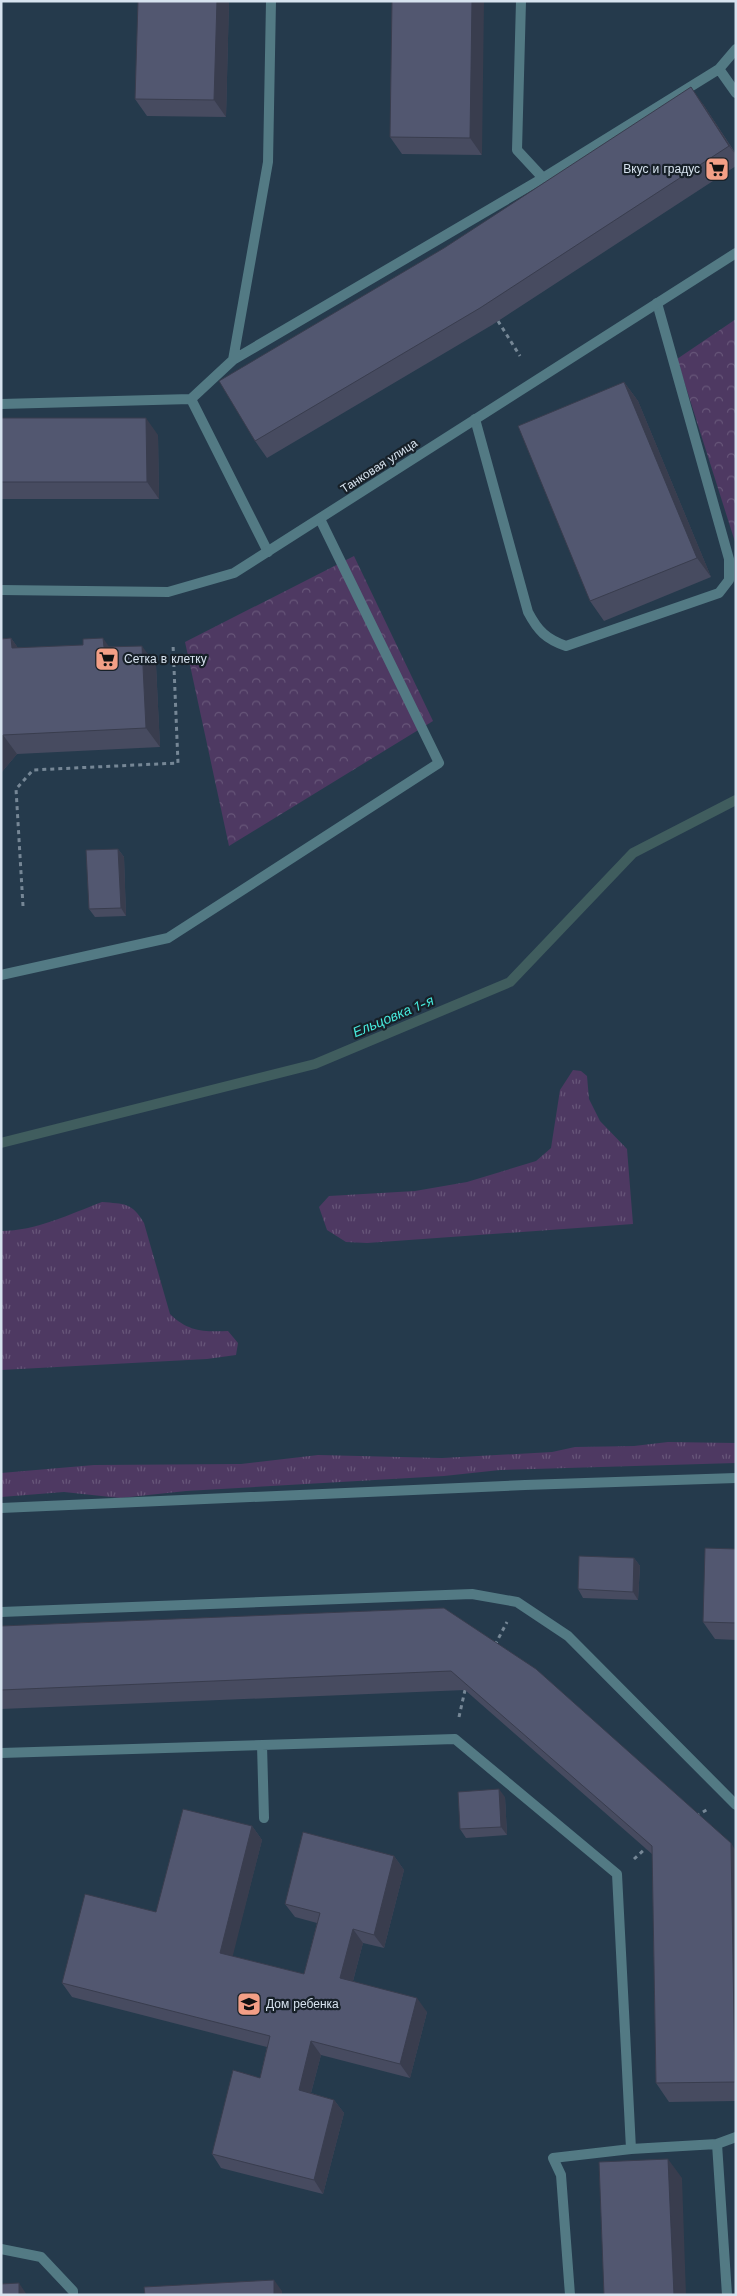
<svg xmlns="http://www.w3.org/2000/svg" width="737" height="2296" viewBox="0 0 737 2296" font-family="'Work Sans',sans-serif">
  <defs>
    <pattern id="grass-tufts" width="24" height="20" patternUnits="userSpaceOnUse" patternTransform="scale(1.25)"><rect width="24" height="20" fill="#4e3962"/><path d="M3 7l-1-3M5 7V3M7 7l1-3M15 17l-1-3M17 17v-4M19 17l1-3" fill="none" stroke="#675679"/></pattern>
    <pattern id="park-crowns" width="20" height="18" patternUnits="userSpaceOnUse" patternTransform="scale(1.25)"><rect width="20" height="18" fill="#4e3962"/><path d="M2 6a3 3 0 1 1 6 0M12 15a3 3 0 1 1 6 0" fill="none" stroke="#675679"/></pattern>
  </defs>
  <rect width="100%" height="100%" fill="#253a4c"/>
  <path fill="url(#grass-tufts)" d="M573,1070l8,1 6,5 2,23 11,22 27,28 6,75 -266,19 -21,-1 -19,-12 -8,-23 10,-11 86,-5 52,-9 69,-21 15,-13 9,-58z
    M102,1202c22,2 30,0 42,21l26,91c18,18 35,18 58,17l10,12 -2,12 -29,4 -206,11v-139c35,0 69,-17 101,-29z
    M668,1442l68,1v20l-236,7 -56,6 -258,15 -66,7 -56,-6 -63,5v-24l93,-8 147,-1 77,-9 124,3 110,-6 23,-5 59,-1z"/>
  <path fill="url(#park-crowns)" d="M736,319v226l-59,-186z
    M354,556l79,165 -204,125 -44,-204z"/>
  <g fill="none" stroke-linecap="round" stroke-linejoin="round">
    <path stroke="#405d5e" stroke-width="10" d="M1,1143l314,-79 195,-82 123,-129 103,-53"/>
    <path stroke="#768796" stroke-width="3" stroke-dasharray="4 4" stroke-linecap="butt" d="M498,321l22,35
      M23,906l-7,-117 17,-19 145,-7 -5,-119
      M495,1645l12,-23
      M459,1717l6,-27
      M696,1816l12,-7
      M634,1859l12,-11"/>
    <path stroke="#537a84" stroke-width="10" d="M521,1l-4,149 26,28
      M736,49l-17,20 17,24
      M233,360l310,-182 176,-109
      M1,404l190,-5
      M475,419l53,193c10,19 18,27 38,34l153,-53 10,-13v-21l-72,-256
      M268,552l-77,-153 42,-39 35,-198 3,-161
      M1,975l167,-37 271,-175 -119,-244
      M1,1612l471,-18 45,8 51,34 168,169
      M262,1745l2,73
      M1,1753l454,-14 162,135 14,275
      M717,2144l19,-7
      M1,2249l40,8 32,34v4
      M570,2295l-9,-120 -8,-17 78,-9 86,-5 10,151"/>
    <path stroke="#537a84" stroke-width="10" d="M1,590l167,2 66,-19 502,-320
      M1,1508l524,-23 211,-7"/>
  </g>
  <path fill="#474b60" d="M229,1l-3,116 -79,-1 -12,-17z
    M392,1l90,154 -80,-1 -12,-17z
    M703,104l33,50v12l-244,159 -225,133 -12,-17z
    M624,382l14,19 73,176 -107,44 -14,-20z
    M1,418l157,17 1,64h-158z
    M11,638l7,10 65,-3 27,2 46,18 4,82 -143,7 -16,19v-134z
    M118,849l6,8 2,59 -31,1 -6,-8z
    M736,1549v91l-21,-1 -12,-17z
    M634,1558l6,8 -2,34 -55,-2 -5,-9z
    M444,1608l292,243v250l-67,1 -13,-19 -4,-229 -187,-164 -464,19v-83z
    M505,1797l2,38 -41,3 -6,-9z
    M252,1826l10,14 -30,116 72,18 13,-51 -22,-6 -10,-13 109,-48 10,14 -20,78 -21,-5 -10,38 74,31 -17,66 -89,-23 -10,38 23,7 10,13 -21,81 -102,-26 -9,-14 48,-76 7,-31 -195,-50 -10,-14 94,-71z"/>
  <path fill="#393d4e" d="M217,1h12l-3,116 -12,-17z
    M472,1h12l-2,154 -12,-17z
    M691,87l12,17 33,51 -7,-9z
    M624,382l14,19 73,176 -14,-19z
    M146,418l12,17 1,64 -12,-17z
    M11,638l14,20 -13,-10z
    M103,638l14,20 -13,-11z
    M142,646l14,19 4,82 -14,-19z
    M3,735l14,19 -16,19v-36z
    M118,849l6,8 2,59 -5,-8z
    M634,1558l6,8 -2,34 -5,-8z
    M499,1789l6,8 2,38 -6,-8z
    M252,1826l10,14 -32,127 -10,-14z
    M731,1843l5,8v232l-1,-1z
    M394,1856l10,14 -20,78 -10,-13z
    M353,1929l10,14 -13,49 -10,-14z
    M417,1998l10,14 -17,66 -10,-14z
    M311,2041l10,14 -13,49 -9,-14z
    M334,2100l10,13 -21,81 -9,-14z
    M668,2159l14,19 4,117h-12z
    M274,2280l8,11v4h-8z
    M19,2283l8,12h-8z"/>
  <path fill="#525770" stroke="#393d4e" d="M138,1h79l-3,99 -79,-1z
    M392,1h80l-2,137 -80,-1z
    M691,87l38,59 -249,162 -225,133 -36,-60 225,-133z
    M624,382l73,176 -107,43 -72,-175z
    M1,418h145l1,64h-146z
    M11,638l1,10 71,-3v-6l20,-1 1,9 38,-1 4,82 -143,7 -2,2v-98z
    M118,849l3,59 -32,1 -3,-59z
    M705,1548l31,1v74l-33,-1z
    M579,1556l55,2 -1,34 -55,-3z
    M444,1608l92,61 195,174 4,239 -79,1 -4,-237 -201,-175 -450,19v-64z
    M499,1789l2,38 -41,2 -2,-37z
    M183,1809l69,17 -32,127 84,21 16,-61 -35,-9 18,-72 91,24 -20,79 -21,-6 -13,49 77,20 -17,66 -89,-23 -12,49 35,10 -20,80 -102,-26 21,-84 27,8 10,-42 -208,-53 23,-89 71,18z
    M668,2159l6,136h-70l-5,-133z
    M274,2280v15h-129l-1,-8z
    M19,2283v12h-18v-11z"/>
  <defs>
    <g id="supermarket-square" transform="scale(1.25)"><rect x="-9" y="-9" width="18" height="18" rx="4" fill="#f39f86" stroke="#172028"/><path d="M-6-5.5h2.5l.6 2H6L4.5 2H-2.5L-4.4-4H-6ZM-1.5 3.2a1.3 1.3 0 1 0 .1 0ZM3 3.2a1.3 1.3 0 1 0 .1 0Z" fill="#111"/></g>
    <g id="school-square" transform="scale(1.25)"><rect x="-9" y="-9" width="18" height="18" rx="4" fill="#f39f86" stroke="#172028"/><path d="M0-5L7-2L0 1L-7-2ZM-4 1L0 2.5L4 1V4Q0 6-4 4Z" fill="#111"/></g>
  </defs>
  <g fill-rule="evenodd">
    <use href="#supermarket-square" x="717" y="169"/>
    <use href="#supermarket-square" x="107" y="659"/>
    <use href="#school-square" x="249" y="2004"/>
  </g>
  <g text-anchor="middle" stroke-width="4.5" stroke-linejoin="round" paint-order="stroke">
    <g font-size="12" fill="#d7e3ef" stroke="#172028" text-anchor="start">
      <text x="700" y="173" text-anchor="end">Вкус и градус</text>
      <text x="124" y="663">Сетка в клетку</text>
      <text x="266" y="2008">Дом ребенка</text>
    </g>
    <g font-size="12" fill="#d7e3ef" stroke="#172028">
      <text transform="translate(379 466) rotate(-33)" y="4">Танковая улица</text>
    </g>
    <g font-size="14" font-style="italic" fill="#47e9dc" stroke="#172028">
      <text transform="translate(393 1016) rotate(-23)" y="5">Ельцовка 1-я</text>
    </g>
  </g>
  <rect width="737" height="2296" fill="none" stroke="#d7e3ef" stroke-width="5"/>
</svg>
